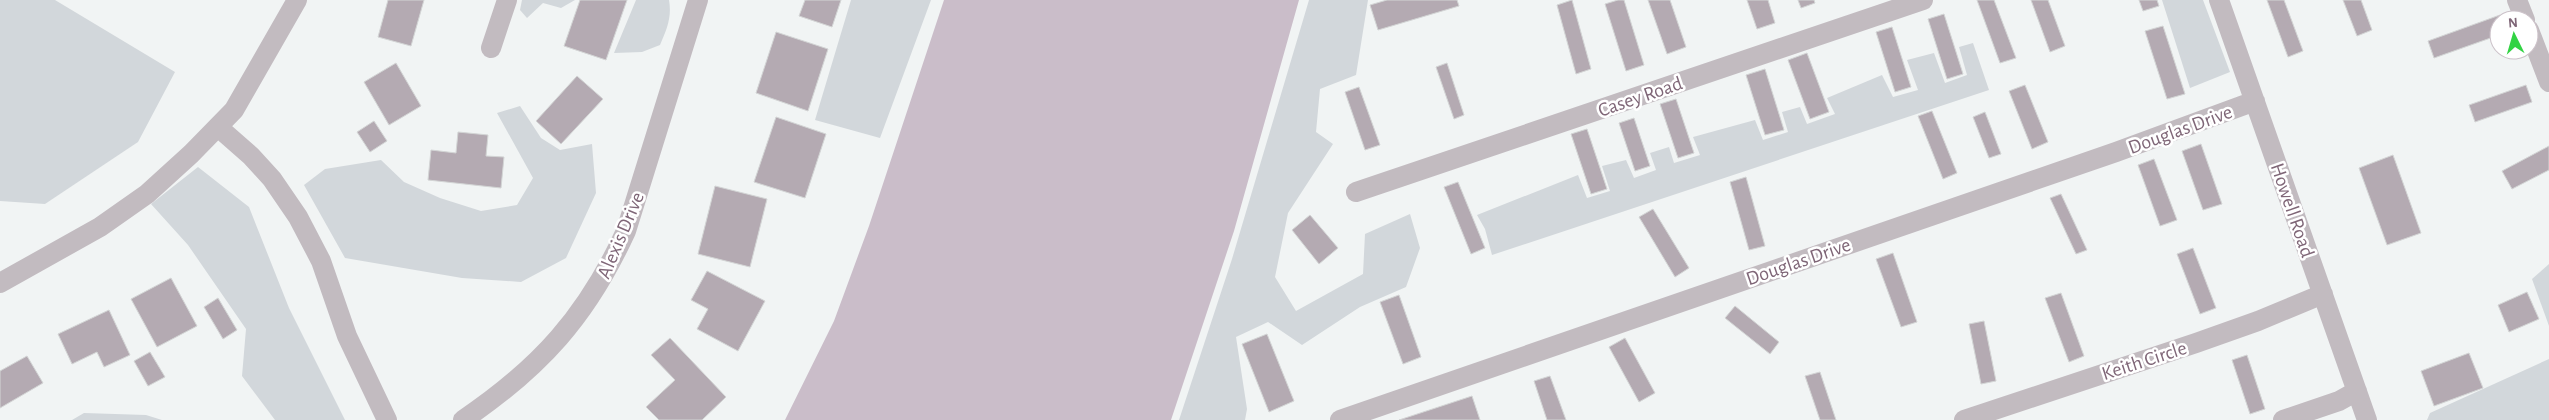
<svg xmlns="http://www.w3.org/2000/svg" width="2549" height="420" viewBox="0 0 2549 420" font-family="'Alegreya Sans',sans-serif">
  <rect width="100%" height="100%" fill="#f1f4f4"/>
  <path fill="#d2d7db" d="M0,0h55l120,72 -37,70 -93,62 -45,-3z
    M522,0h53l-14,8 -18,-5 -16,15 -7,-8z
    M636,0h33c3,17 -2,29 -9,45l-18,7 -28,1z
    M851,0h80l-51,138 -65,-18z
    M1309,0h59l-12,75 -36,14 -4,43 17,12 -45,69 -13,64 21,34 67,-37 2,-40 45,-20 10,34 -14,39 -46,20 -58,38 -34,-23 -32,15 11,72 -2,11h-66l53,-161z
    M2162,0h41l27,72 -40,16z
    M1973,43l16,47 -497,165 -7,-26 -8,-14 101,-40 9,23 23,-7 -8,-25 24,-6 8,18 22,-8 -6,-17 19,-6 5,16 26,-8 -7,-18 62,-17 8,20 25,-8 -6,-20 18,-5 7,17 28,-10 -8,-16 55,-23 11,22 25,-7 -11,-30 27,-7 11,30 22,-8 -8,-28z
    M520,106l21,32 19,12 32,-6 4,49 -30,65 -45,24 -59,-4 -117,-20 -41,-73 21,-16 56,-9 23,22 36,16 41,13 36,-6 16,-27 -36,-65z
    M198,167l51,40 40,101 56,112h-70l-33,-44 4,-47 -58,-84 -37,-41z
    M2549,264v62l-17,-47z
    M2549,359v61h-122l3,-7z
    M84,413l62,2 16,5h-90z"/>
  <path fill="#cabdc9" d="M944,0h355l-65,231 -63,189h-386l49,-99 35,-95z"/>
  <path fill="#b4aab2" stroke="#d3d5d5" d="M388,0h36l-13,46 -33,-9z
    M580,0h47l-21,60 -42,-14z
    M805,0h36l-9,27 -33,-11z
    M1387,0h70l2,6 -81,24 -8,-25z
    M1572,0l19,69 -15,5 -19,-69z
    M1618,0h6l20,65 -18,6 -21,-67z
    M1648,0h22l16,47 -19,7z
    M1747,0h21l7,23 -18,6z
    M1798,0h16l1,3 -14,5z
    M1977,0h17l22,58 -16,5z
    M2031,0h17l17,46 -15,6z
    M2139,0h18l2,6 -16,5z
    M2267,0h17l19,51 -15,6z
    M2343,0h18l11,30 -15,6z
    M1944,14l19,60 -16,5 -19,-60z
    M2500,15l2,5h-3v15l-65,23 -6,-17z
    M2163,26l22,68 -18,5 -22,-68z
    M1892,27l19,60 -16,5 -19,-60z
    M776,32l52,17 -20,62 -52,-18z
    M1807,53l22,59 -19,7 -22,-59z
    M396,63l25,43 -32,19 -25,-43z
    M1447,63l17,52 -10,4 -18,-52z
    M1765,69l19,61 -19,5 -19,-60z
    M577,76l26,23 -42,45 -25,-23z
    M2025,85l23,57 -16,7 -23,-58z
    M2526,85l6,17 -57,20 -6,-17z
    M1359,87l21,58 -15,5 -20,-58z
    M1676,99l18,54 -16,5 -18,-54z
    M1932,111l25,62 -14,6 -25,-63z
    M1985,112l16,42 -12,4 -16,-41z
    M776,117l50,17 -21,64 -51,-16z
    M1634,118l16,48 -15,5 -16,-48z
    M374,121l13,20 -17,11 -13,-20z
    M1587,129l20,60 -16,5 -20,-60z
    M458,132l30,3 -2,21 18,1 -3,31 -73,-8 3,-30 25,3z
    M2201,144l21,60 -19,6 -21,-59z
    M2549,146v24l-37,19 -10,-18z
    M2393,155l28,78 -34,12 -28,-77z
    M2154,159l23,61 -17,6 -22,-61z
    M1746,177l19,69 -16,4 -19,-68z
    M1458,182l27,66 -14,6 -27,-67z
    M715,186l52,13 -17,68 -52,-13z
    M2061,194l26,56 -11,4 -26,-56z
    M1653,209l36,59 -14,9 -36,-60z
    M1310,215l28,33 -19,16 -27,-34z
    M2193,248l23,60 -16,6 -23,-60z
    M1893,253l24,69 -16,5 -25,-68z
    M707,271l58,30 -27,50 -41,-22 11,-20 -17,-9z
    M171,278l26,48 -40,21 -26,-48z
    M2527,292l12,27 -30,13 -11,-27z
    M2061,293l23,63 -15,6 -24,-64z
    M1399,295l22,62 -18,7 -23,-62z
    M218,298l19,32 -14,9 -19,-32z
    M1735,306l44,36 -9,12 -45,-36z
    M109,310l21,45 -26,12 -7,-15 -25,12 -14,-30z
    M1984,321l12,60 -15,3 -12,-60z
    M1267,334l27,67 -25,11 -27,-68z
    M670,338l56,59 -24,23h-43l-13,-13 29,-27 -24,-25z
    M1625,338l30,55 -16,9 -30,-55z
    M150,352l15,25 -17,9 -14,-25z
    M2469,353l14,35 -49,18 -13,-35z
    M2247,355l18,54 -15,5 -18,-54z
    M27,356l16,27 -43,25v-37z
    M1820,372l16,48h-16l-15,-44z
    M1550,376l16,44h-19l-13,-39z
    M1472,396l8,24h-81z"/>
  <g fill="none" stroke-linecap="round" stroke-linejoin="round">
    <path stroke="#c2bbc0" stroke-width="20" d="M2219,0l148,420
      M2517,0l8,20
      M2529,30l20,52
      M491,48l16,-48
      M218,127l33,29 21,23 26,38 23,44 26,75 40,84
      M1356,192l567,-192
      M0,283l100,-56 47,-33 44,-40 43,-44 63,-110
      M463,420c77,-52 124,-104 163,-189l72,-231
      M1340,420l776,-268 139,-51
      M1964,420l232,-77 62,-22 65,-27
      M2283,420l56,-19 18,-10"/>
  </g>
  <g text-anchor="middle" stroke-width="5" stroke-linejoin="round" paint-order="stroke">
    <g font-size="20" fill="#7f6677" stroke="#fff">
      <text transform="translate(1640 96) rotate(-19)" y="7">Casey Road</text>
      <text transform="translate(2180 129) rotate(-20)" y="7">Douglas Drive</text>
      <text transform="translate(2293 210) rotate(71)" y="7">Howell Road</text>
      <text transform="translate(620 235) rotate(-67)" y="7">Alexis Drive</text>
      <text transform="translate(1798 261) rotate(-19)" y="7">Douglas Drive</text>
      <text transform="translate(2144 360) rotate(-18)" y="7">Keith Circle</text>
    </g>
  </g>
  <g transform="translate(2514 35) rotate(355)"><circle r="24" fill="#ffffff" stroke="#ccc2c9"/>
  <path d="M0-4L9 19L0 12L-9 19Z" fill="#32d344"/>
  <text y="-8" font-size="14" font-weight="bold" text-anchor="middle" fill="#7f6677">N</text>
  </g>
</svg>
